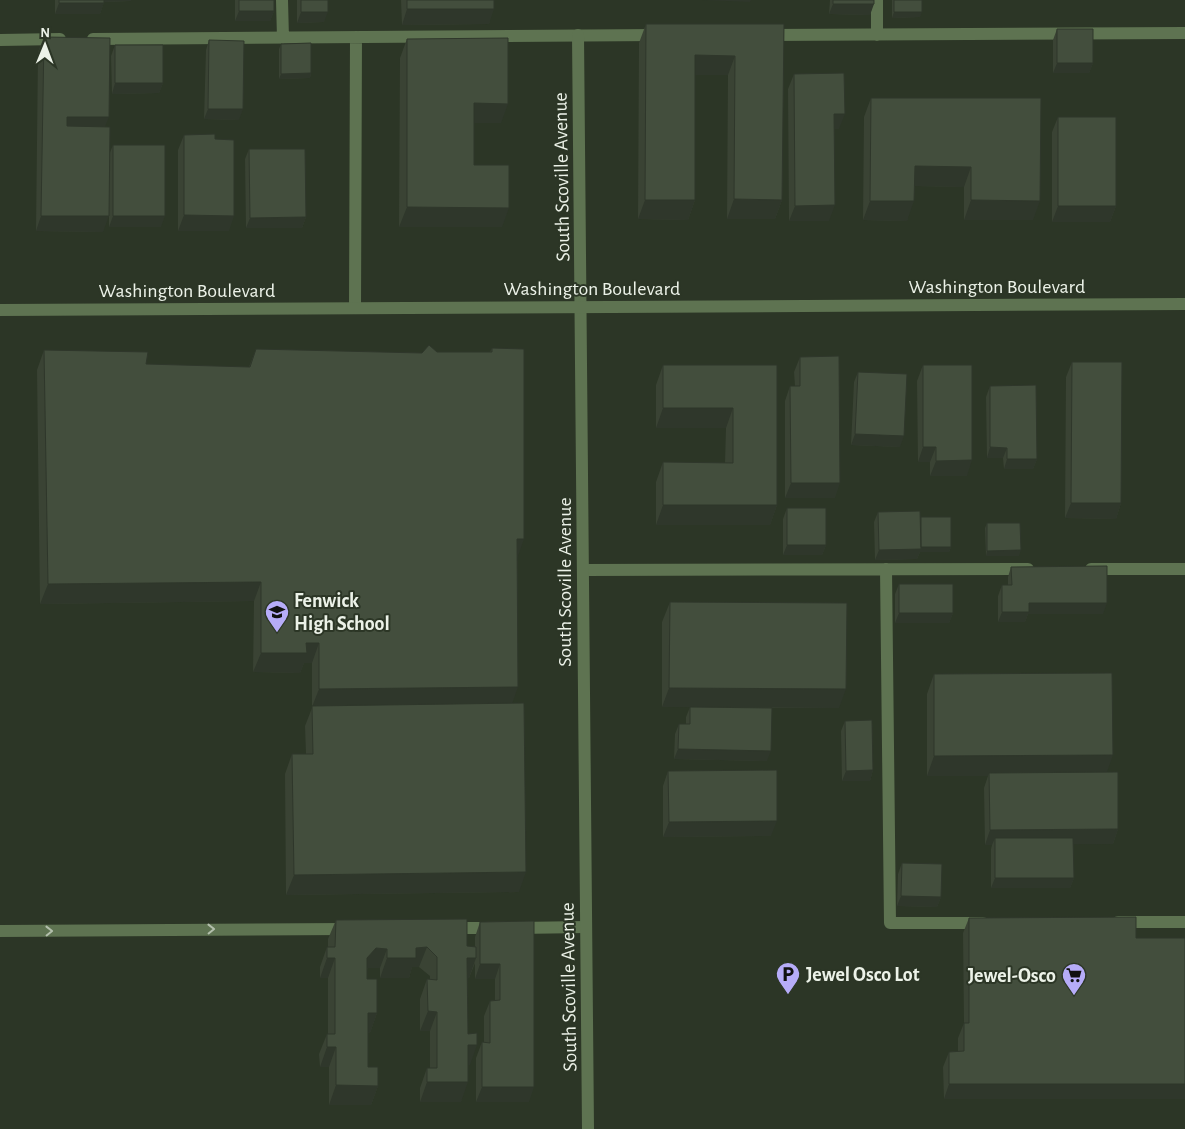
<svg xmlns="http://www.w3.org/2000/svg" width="1185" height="1129" viewBox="0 0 1185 1129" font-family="'Alegreya Sans',sans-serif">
  <rect width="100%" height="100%" fill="#2c3626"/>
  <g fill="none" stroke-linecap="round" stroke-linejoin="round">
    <path stroke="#5e7351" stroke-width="12" d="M282,0l1,38
      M877,0v35
      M768,35l417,-2
      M93,39l565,-4
      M0,40l60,-1
      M355,308l1,-271
      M886,569l4,354h93
      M1091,569h94
      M583,570l445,-1
      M1118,922h67
      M450,928h45
      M517,928l69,-1
      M0,931l347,-2"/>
    <path stroke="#5e7351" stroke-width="12" d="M578,35l10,1094"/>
    <path stroke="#5e7351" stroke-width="12" d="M0,310l1185,-6"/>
  </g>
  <path fill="#3a4334" d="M55,0h76v1l-27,1 -4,12h-45z
    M235,0h39v11l-4,10h-35z
    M297,0h31l-4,22 -27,1z
    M401,0h93l-5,24 -87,1z
    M830,0h44l-4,15 -41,-1z
    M892,0h30l-2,17 -28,1z
    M646,24h138l-2,176 -7,19h-48l1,-144h-33v125l-7,20 -50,-1 1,-176z
    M1057,29l36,34 -4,10h-36v-33z
    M44,37l61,90 4,28 4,-10 48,82h-52v-50l-6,55 -67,-1 2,-179z
    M407,39l94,84h-27v42l28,62h-103l1,-169z
    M209,40l30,80 -35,-1 2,-69z
    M281,44l30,29 -1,5 -31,1v-30z
    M115,45l48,38 -4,10 -47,1 -1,-38z
    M794,74l45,55h-5l-5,92h-40l-1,-132z
    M871,98h170l-8,122h-69v-33l-49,-1 -8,35 -44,-1 1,-103z
    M1058,117l58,89 -6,16h-58v-90z
    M184,135l31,4 14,92h-51v-81z
    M249,149l57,68 -4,11h-56l-1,-69z
    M492,348l25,211 -5,144 7,189 -233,3 -1,-121 7,-20h14l-1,-28 7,-18v-45h-8l-4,10 -47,-1 1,-71 -214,3 -3,-234 7,-20 102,14 103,3 7,-18 166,4 15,-1h53z
    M800,357l35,141h-50v-97l5,-15h5l-1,-14z
    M1072,362l49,141 -5,16 -51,-1 1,-141z
    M663,365h114v140l-7,20h-114v-43l7,-20 62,1 1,-35h-70v-43z
    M923,365l44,111h-37v-14h-12l-1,-81z
    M858,372l42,75 -49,-2 3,-63z
    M990,386l47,73 -4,10h-29l-1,-11h-16l-1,-61z
    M787,508l39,37 -4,10h-39v-36z
    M878,512l42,5 31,30 -2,5h-29l-3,7 -42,1 -1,-38z
    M987,523l32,33h-33l-1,-28z
    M1011,567l92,47h-75l-3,8h-27v-26l4,-11h6v-8z
    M899,584l54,29 -4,10h-54v-29z
    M670,602l169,106h-101l29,53 -93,-2 1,-25 4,-10h7v-7l4,-10h-28v-85z
    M934,674l173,98 11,57 -5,15h-40l1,34 -4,10h-79v-39l1,-4h-7l-1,-57 4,-12h-61v-82z
    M845,721l28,49 -3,11h-28l-1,-50z
    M668,771l103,65 -108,1v-51z
    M902,863l39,34 -4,10 -40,-1 1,-32z
    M969,918l167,20h49v161h-241l-1,-32 6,-15 9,-1v-13l6,-15 -1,-90z
    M336,920l131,26 8,1v-10l5,-15 54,-1 -5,181h-53v-44l6,-16h2v-26l6,-15 5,-1v-21h-20v-16l-6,15h-2l1,56 2,31h-2l-7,37h-41v-14l7,-20h3v-37h-10v-32l7,-20h3v-3l-11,-9h-7l-3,11h-29v-10h-12l-1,2v9l10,34 -7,20h-2v34l10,19 -7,19h-42v-38h-9l-1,-13 8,-20h1v-56h-8v-11l7,-20h1v-8z"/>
  <path fill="#2f372b" d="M101,0h30v1l-31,1z
    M702,0h49l-1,2z
    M59,3h45l-4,11h-45z
    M833,4h41l-4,11 -41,-1z
    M407,9h87l-5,15 -87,1z
    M239,11h35l-4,10h-35z
    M301,12h27l-4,10 -27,1z
    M894,12h28l-2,5 -28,1z
    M695,55l40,1 -7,19h-40z
    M1057,63h36l-4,10h-36z
    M311,73l-1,5 -31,1 2,-5z
    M115,83h48l-4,10 -47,1z
    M474,103l34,1 -7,19h-34z
    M208,109h35l-4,11 -35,-1z
    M834,114h11l-6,15h-10z
    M67,117h42l-6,15h-41z
    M915,166l56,1 -7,20 -56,-1z
    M734,199l48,1 -7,19h-48z
    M645,200h50l-7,20 -50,-1z
    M971,200l69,1 -7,19h-69z
    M870,201h44l-7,20 -44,-1z
    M835,205l-6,16h-40l6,-15z
    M1058,206h58l-6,16h-58z
    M407,207l102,1 -7,19h-103z
    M184,215l50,1 -5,15h-51z
    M41,216h68l-6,16 -67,-1z
    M113,216h52l-4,11h-52z
    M306,217l-4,11h-56l4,-10z
    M663,408h70l-7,20h-70z
    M855,434l49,2 -4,11 -49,-2z
    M923,447h13l-6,15h-12z
    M990,447l17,1 -4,10h-16z
    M1007,459h30l-4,10h-29z
    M972,460l-5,16h-37l6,-15z
    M791,483h49l-5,15h-50z
    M1071,503h50l-5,16 -51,-1z
    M663,505h114l-7,20h-114z
    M517,539h7l-7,20z
    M787,545h39l-4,10h-39z
    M920,547h31l-2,5h-29l-3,7 -42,1 4,-10z
    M1021,550l-2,6h-33l1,-5z
    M261,582l-7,19 -214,3 8,-20z
    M1029,603h78l-4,11h-75l-3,8h-27l4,-10z
    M899,613h54l-4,10h-54z
    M306,643h13l-7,20h-8l-4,10 -47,-1 8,-19z
    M518,687l-7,20h-199l7,-18z
    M669,688l177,1 -7,19 -177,-1z
    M678,749l93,2 -4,10 -93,-2z
    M1113,755l-7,20 -117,-2 -1,3h-61l7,-20z
    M873,770l-3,11h-28l4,-10z
    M777,821l-6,15 -108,1 6,-15z
    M1118,829l-5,15 -118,1v-7l-3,7h-7l5,-15z
    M526,872l-7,20 -233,3 8,-20z
    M995,878h79l-4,10h-79z
    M901,896l40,1 -4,10 -40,-1z
    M427,947l-8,20h-7l-3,11h-29l7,-20 29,-10z
    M376,948l11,1 -7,19h-12l-8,10 7,-20z
    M327,958h8l-7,20h-8z
    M467,958h9l-7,20h-9z
    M480,964h20l-5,15h-20z
    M428,1011l9,1 -7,19h-10z
    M368,1013h9l-7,20 -9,-1z
    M468,1045h9l-7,20h-10z
    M327,1047h9l-7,20h-9z
    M427,1082h41l-7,20h-41z
    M949,1084h236v15h-241z
    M336,1085l42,1 -7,19h-42z
    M482,1087h52l-5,15h-53z"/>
  <path fill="#434e3d" stroke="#2f372b" d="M59,0h45v3h-45z
    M239,0h35v11h-35z
    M301,0h27v12h-27z
    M407,0h87v9h-87z
    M833,0h41v4h-41z
    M894,0h28v12h-28z
    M646,24h138l-2,176 -48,-1 1,-143 -40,-1v145h-50z
    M1057,29h36v34h-36z
    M44,37l66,1 -1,79h-42v9l43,1 -1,89h-68z
    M508,38v66l-34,-1v62h35v43l-102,-1v-168z
    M209,40l35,1 -1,68h-35z
    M311,43v30l-30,1v-30z
    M115,45h48v38h-48z
    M844,73l1,41h-11l1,91 -40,1 -1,-132z
    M871,98h170l-1,103 -69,-1v-33l-56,-1 -1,35h-44z
    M1058,117h58v89h-58z
    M215,134v5l19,1v76l-50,-1v-80z
    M113,145h52v71h-52z
    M249,149h56l1,68 -56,1z
    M429,345l8,7h55v-4l32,1v190h-7l1,148 -199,2v-46h-13l1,10h-46v-71l-213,2 -4,-234 104,2 -2,12 104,3 6,-18 166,4z
    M839,356l1,127h-49l-1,-97h10v-29z
    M1072,362h50l-1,141h-50z
    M663,365h114v140h-114v-43l70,1v-55h-70z
    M923,365h49v95l-36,1v-14h-13z
    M858,372l49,2 -3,62 -49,-2z
    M1036,385l1,74h-30v-11l-17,-1v-61z
    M787,508h39v37h-39z
    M920,511l1,38 -42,1 -1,-38z
    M921,517h30v30h-30z
    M987,523h33l1,27 -34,1z
    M1107,566v37h-78v9h-27v-27h10l-1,-18z
    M899,584h54v29h-54z
    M670,602l177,1 -1,86 -177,-1z
    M1112,673l1,82 -179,1v-82z
    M524,703l2,169 -232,3 -2,-121h21l-1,-48z
    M690,707l82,1 -1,43 -93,-2 1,-25h11z
    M872,720l1,50 -27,1 -1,-50z
    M777,770v51l-108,1 -1,-51z
    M1118,772v57l-128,1 -1,-57z
    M995,838h78l1,40h-79z
    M902,863l40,1 -1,33 -40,-1z
    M1136,917v21h49v146h-236v-32l15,-1v-28h5v-105z
    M467,919v27l9,1v11h-9l1,76 9,-1v12h-9v37h-41v-14h10v-56l-9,-1 -1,-32 10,1v-23l-10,-10 -11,1v10h-29v-9l-11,-1 -9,10v21h10v34h-9v54h10v19l-42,-1v-38h-9v-13h8v-76h-8v-11h8l1,-27z
    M534,921v166h-52v-45l8,1v-42l10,-1v-36h-20v-42z"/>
  <defs><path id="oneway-chevron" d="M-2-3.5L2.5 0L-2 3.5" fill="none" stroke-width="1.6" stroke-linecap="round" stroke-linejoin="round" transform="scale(1.25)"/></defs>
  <g stroke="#b3bfac">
    <use href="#oneway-chevron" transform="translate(211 929) rotate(-1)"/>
    <use href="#oneway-chevron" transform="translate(49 931) rotate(-1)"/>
  </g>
  <defs>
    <g id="school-pin" transform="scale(1.25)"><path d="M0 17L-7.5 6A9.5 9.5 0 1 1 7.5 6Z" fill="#b6acf8" stroke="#2c3626"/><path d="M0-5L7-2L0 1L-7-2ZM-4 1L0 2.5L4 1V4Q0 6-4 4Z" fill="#111"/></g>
    <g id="parking-pin" transform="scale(1.25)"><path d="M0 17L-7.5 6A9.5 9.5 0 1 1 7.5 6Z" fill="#b6acf8" stroke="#2c3626"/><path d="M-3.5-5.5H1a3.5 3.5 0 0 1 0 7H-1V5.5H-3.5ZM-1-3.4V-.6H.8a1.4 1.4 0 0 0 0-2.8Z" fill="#111"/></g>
    <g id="supermarket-pin" transform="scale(1.25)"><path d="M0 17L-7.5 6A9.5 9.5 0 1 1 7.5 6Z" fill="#b6acf8" stroke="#2c3626"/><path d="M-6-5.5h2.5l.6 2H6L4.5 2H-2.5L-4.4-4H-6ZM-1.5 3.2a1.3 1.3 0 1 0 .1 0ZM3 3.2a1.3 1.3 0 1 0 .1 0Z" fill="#111"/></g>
  </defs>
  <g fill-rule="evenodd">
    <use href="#school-pin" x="277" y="612"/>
    <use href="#parking-pin" x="788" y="974"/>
    <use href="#supermarket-pin" x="1074" y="975"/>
  </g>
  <g text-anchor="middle" stroke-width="4" stroke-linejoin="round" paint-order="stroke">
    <g font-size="20" fill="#ecf2e8" stroke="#2c3626">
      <text transform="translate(561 177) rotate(-91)" y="7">South Scoville Avenue</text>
      <text x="997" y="293">Washington Boulevard</text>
      <text x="592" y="295">Washington Boulevard</text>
      <text x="187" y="297">Washington Boulevard</text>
      <text transform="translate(564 582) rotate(-90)" y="7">South Scoville Avenue</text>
      <text transform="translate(568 987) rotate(-91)" y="7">South Scoville Avenue</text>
    </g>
    <g font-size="20" font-weight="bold" fill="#ecf2e8" stroke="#2c3626" text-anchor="start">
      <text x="294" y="607">Fenwick<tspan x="294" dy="23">High School</tspan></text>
      <text x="806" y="981">Jewel Osco Lot</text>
      <text x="1056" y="982" text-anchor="end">Jewel-Osco</text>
    </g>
  </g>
  <g transform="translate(45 45) rotate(1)" stroke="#2c3626" stroke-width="4" paint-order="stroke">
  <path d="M0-4L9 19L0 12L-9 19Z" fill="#ecf2e8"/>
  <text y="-8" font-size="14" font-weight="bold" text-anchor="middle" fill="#ecf2e8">N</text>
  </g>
</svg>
